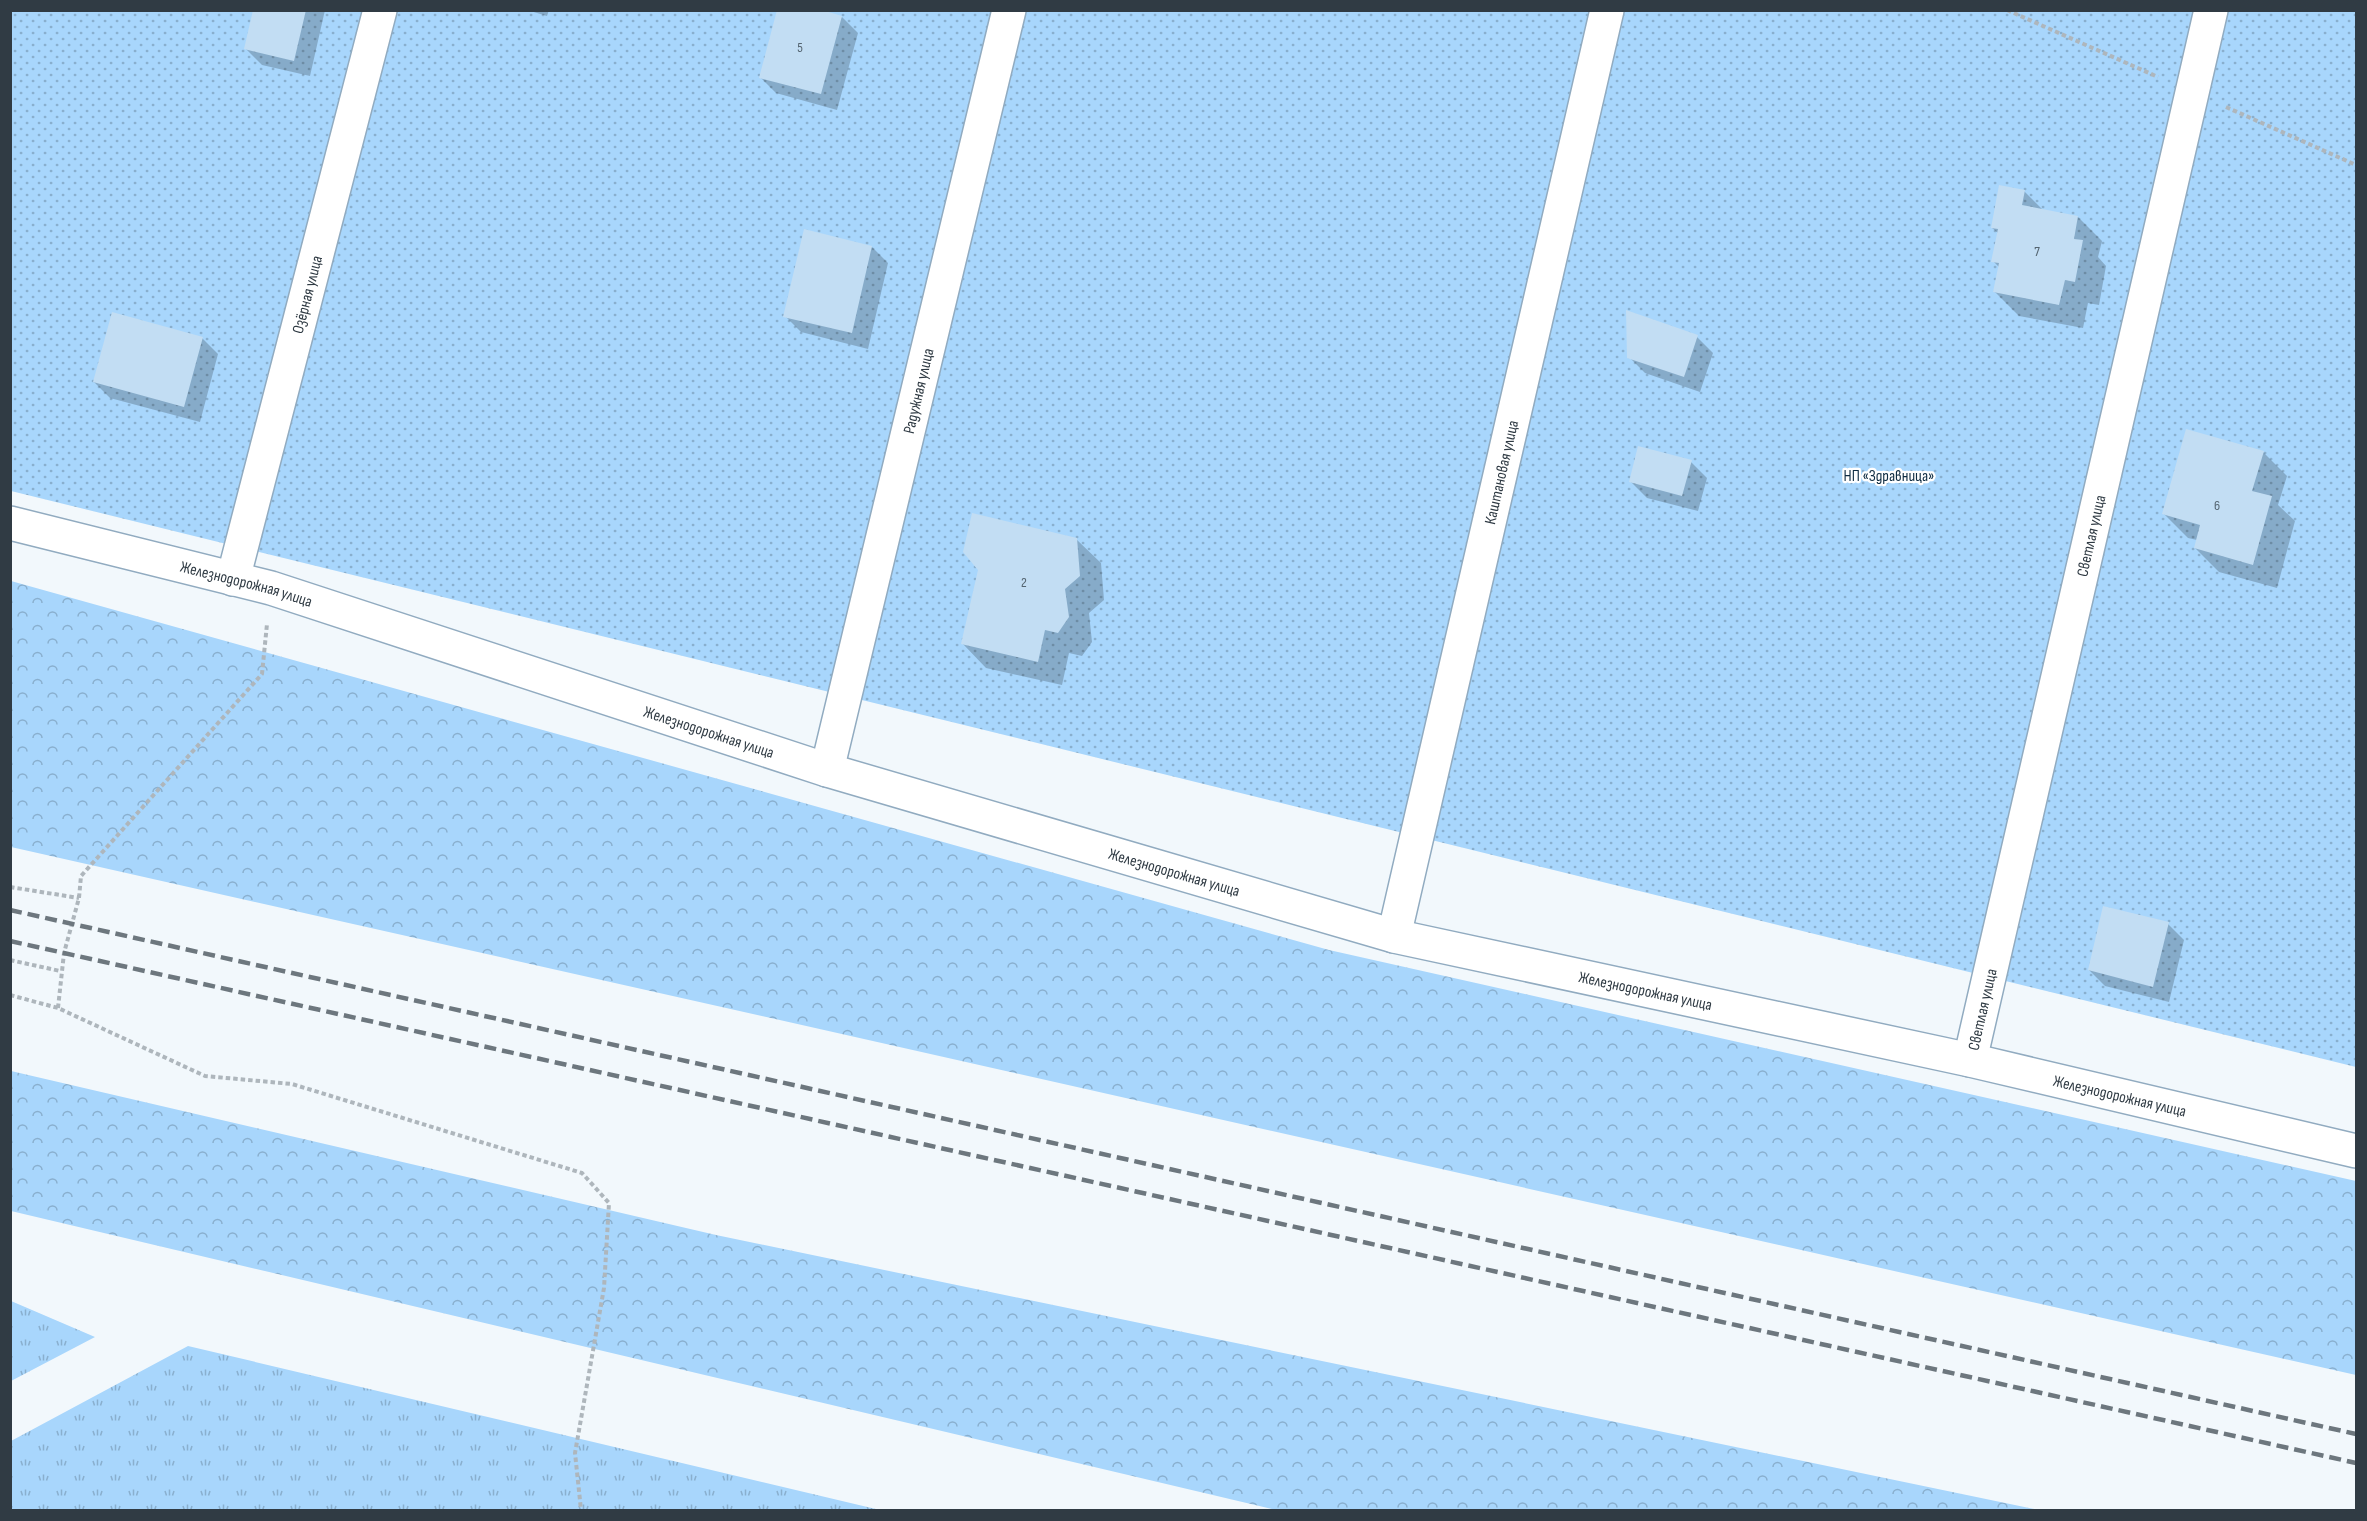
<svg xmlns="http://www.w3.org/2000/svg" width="2367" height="1521" viewBox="0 0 2367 1521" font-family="'Sofia Sans Condensed',sans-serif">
  <defs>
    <pattern id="grass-tufts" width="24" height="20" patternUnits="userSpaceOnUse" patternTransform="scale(1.5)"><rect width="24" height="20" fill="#a8d6fc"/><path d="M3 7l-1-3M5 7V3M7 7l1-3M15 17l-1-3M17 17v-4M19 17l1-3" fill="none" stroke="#89afce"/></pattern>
    <pattern id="forest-crowns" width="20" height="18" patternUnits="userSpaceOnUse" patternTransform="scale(1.5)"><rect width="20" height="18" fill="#a8d6fc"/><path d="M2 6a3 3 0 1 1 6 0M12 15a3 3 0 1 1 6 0" fill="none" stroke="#89afce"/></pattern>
    <pattern id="garden-dots" width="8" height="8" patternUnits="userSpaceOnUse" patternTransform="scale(1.5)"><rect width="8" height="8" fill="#a8d6fc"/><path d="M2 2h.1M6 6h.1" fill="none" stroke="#89afce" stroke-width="1.8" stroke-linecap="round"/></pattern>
  </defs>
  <rect width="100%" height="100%" fill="#f2f8fc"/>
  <path fill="url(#grass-tufts)" d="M11,1301l84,36 -84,44z
    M188,1346l692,164h-869v-69z"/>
  <path fill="url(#forest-crowns)" d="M11,581l1318,369 1027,231v194l-2345,-528z
    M11,1071l705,164 1323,275h-763l-1265,-299z"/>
  <path fill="url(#garden-dots)" d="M11,11h2345v1056l-2345,-576z"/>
  <path fill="#0003" d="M254,10h71l-15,66 -48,-11 -16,-16z
    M527,10h22l-2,6z
    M842,17l16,16 -21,77 -61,-17 -16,-16z
    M2024,191l20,20 34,6 24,24 -4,16 8,9 -7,39 -11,-2 -5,25 -64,-12 -24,-24 5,-24 -7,-7 5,-28 -6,-5z
    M872,247l16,16 -20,86 -67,-17 -16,-16z
    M1697,337l16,16 -13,39 -55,-19 -16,-16z
    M202,338l16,16 -18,68 -90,-24 -16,-16z
    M2263,452l24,24 -9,29 17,16 -18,67 -58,-16 -24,-24 2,-8 -9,-2 -24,-24z
    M1691,462l16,16 -9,33 -51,-13 -16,-16z
    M1076,539l25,24 3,37 -15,13 3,29 -10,14 -13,-3 -7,32 -76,-17 -23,-24z
    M2168,924l16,16 -15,62 -64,-16 -16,-16z"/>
  <path fill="#c2ddf3" d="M253,10h53l-12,51 -50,-12z
    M777,10h45l20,6 -21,78 -62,-16z
    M1999,185l26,5 -3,15 56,11 -4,23 9,1 -8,42 -10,-2 -6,25 -66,-13 6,-29 -8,-1 7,-33 -7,-1z
    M804,229l68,17 -20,87 -69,-16z
    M1626,310l72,25 -14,42 -57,-19z
    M112,312l91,25 -19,70 -91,-25z
    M2186,429l78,22 -12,40 20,5 -19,69 -59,-17 6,-23 -38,-11z
    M1638,446l54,14 -10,36 -53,-14z
    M972,513l105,25 3,38 -15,13 4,28 -11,16 -13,-3 -7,32 -77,-18 17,-74 -15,-18z
    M2103,906l66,16 -16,65 -65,-17z"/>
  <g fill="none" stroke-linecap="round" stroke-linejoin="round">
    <g stroke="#91abc0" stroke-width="36">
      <g id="minor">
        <path id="s1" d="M10,523l261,65 556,182 567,166 576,124 386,91"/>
        <path id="s2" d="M233,579l147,-569"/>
        <path id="s3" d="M827,770l182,-760"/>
        <path id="s4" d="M1394,936l213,-926"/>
        <path id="s5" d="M1970,1060l241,-1050"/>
      </g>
    </g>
    <path stroke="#aeb6bc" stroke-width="4" stroke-dasharray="4.5 3" stroke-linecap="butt" d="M2007,10l151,67
      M2226,107l130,58
      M10,887l69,11
      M10,960l50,11
      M10,995l48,13 147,68 87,8 290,89 27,30 -5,85 -29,165 6,57
      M58,1008l6,-55 15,-55 2,-22 181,-202 5,-50"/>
    <use href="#minor" stroke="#fff" stroke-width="33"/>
    <path stroke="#6d777e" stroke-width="4.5" stroke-dasharray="12 6" stroke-linecap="butt" d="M10,910l2346,524
      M10,941l2346,522"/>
  </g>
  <g text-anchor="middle" stroke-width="4.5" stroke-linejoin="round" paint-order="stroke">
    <g font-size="14" fill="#546470">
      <text x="800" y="52">5</text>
      <text x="2037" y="256">7</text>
      <text x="2217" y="510">6</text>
      <text x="1024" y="587">2</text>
    </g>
    <g font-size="16" fill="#303b44" stroke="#fff">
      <text dy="6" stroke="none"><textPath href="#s2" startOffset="294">Озёрная улица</textPath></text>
      <text dy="6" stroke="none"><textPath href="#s3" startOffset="390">Радужная улица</textPath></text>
      <text dy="6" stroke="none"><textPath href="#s4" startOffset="476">Каштановая улица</textPath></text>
      <text dy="6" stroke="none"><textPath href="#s5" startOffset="538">Светлая улица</textPath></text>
      <text dy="6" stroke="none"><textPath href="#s1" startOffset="244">Железнодорожная улица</textPath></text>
      <text dy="6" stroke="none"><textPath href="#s1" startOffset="730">Железнодорожная улица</textPath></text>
      <text dy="6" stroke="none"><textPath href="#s1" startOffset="1216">Железнодорожная улица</textPath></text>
      <text dy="6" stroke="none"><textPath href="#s1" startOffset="1702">Железнодорожная улица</textPath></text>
      <text dy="6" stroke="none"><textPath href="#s5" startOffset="52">Светлая улица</textPath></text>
      <text dy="6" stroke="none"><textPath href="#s1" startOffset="2188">Железнодорожная улица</textPath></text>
    </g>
    <g font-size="16" fill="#0f2c42" stroke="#fff">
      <text x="1889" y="481">НП «Здравница»</text>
    </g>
  </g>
  <rect width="2367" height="1521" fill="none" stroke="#303b44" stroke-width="24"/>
</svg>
